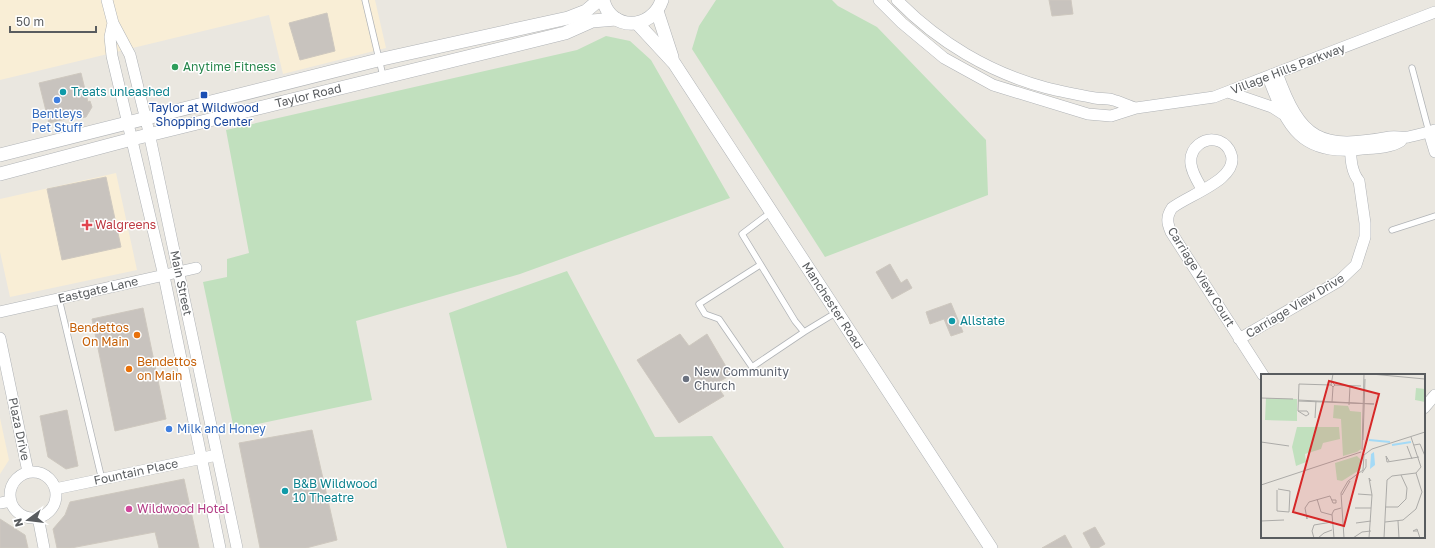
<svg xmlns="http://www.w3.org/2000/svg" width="1435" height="548" viewBox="0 0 1435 548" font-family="'Golos Text',sans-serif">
  <rect width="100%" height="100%" fill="#eae7e0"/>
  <path fill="#f9eed6" d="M0,0h375l11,48 -103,26 -14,-59 -269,65z
    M116,173l21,97 -127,27 -10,-45v-53z
    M0,418l9,42 -9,14z"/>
  <path fill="#c1e0be" d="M716,0h116l6,6 39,21 109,113 2,55 -163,62 -133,-208 7,-23z
    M606,36l24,5 21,19 79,138 -210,76 -164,47 16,79 -138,29 -31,-147 24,-5v-18l22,-6 -23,-123 351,-80z
    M567,271l88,166 57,-1 72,112h-277l-58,-235z"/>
  <path fill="#c8c3be" stroke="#cec8bf" d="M1049,0h22l2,14 -21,2z
    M327,13l8,38 -35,9 -11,-37z
    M81,73l7,29 2,-1 2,6 -6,10 -6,1 -1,-2 -30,7 -10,-40z
    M106,177l15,70 -59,13 -15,-71z
    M890,264l11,19 6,-4 5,9 -20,11 -16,-27z
    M951,303l12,29 -12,4 -7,-17 -14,5 -4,-12z
    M143,308l23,111 -51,12 -23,-112z
    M680,334l9,12 18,-12 24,41 -16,9 9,12 -45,27 -42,-63z
    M67,410l11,56 -12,3 -18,-12 -8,-41z
    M312,430l25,110 -31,8h-46l-21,-105z
    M184,479l15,69h-40l-4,-16 -84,16h-14l-4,-19 12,-14 5,-13z
    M0,519l25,16 3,13h-28z
    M1095,527l10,17 -7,4h-7l-8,-15z
    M1065,535l7,13h-30z"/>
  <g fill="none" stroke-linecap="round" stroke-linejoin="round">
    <g stroke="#b0b3b6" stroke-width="7">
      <path id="service" d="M365,0l18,76
        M1412,68l17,64
        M771,212l-29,22 53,87 9,11 33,-20
        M1392,230l43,-14
        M760,265l-61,39 6,10 14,5 33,48 52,-35
        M59,299l43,181"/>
    </g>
    <g stroke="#b0b3b6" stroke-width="12">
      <path id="minor" d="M107,0l6,23
        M879,0l23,23 42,35 49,27 95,29 23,2 25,-8 78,-11 221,-85
        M897,0c41,42 93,73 150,88 16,4 32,7 48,10 6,1 12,0 18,2 8,2 15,6 23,8
        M1277,73c24,67 43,77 113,64 6,-1 12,1 18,0 9,-2 18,-4 27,-7
        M1268,77c19,50 33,80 94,72 12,-1 28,-1 39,-8
        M1228,92l44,15 11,7
        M1429,132l6,20
        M1202,189c-4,-7 -10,-16 -11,-25 -2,-16 13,-28 28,-23 5,2 10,7 12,13 9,25 -43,41 -59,54 -6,9 -5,15 -1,24l92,143
        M0,312l196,-44
        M0,338l28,134
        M1239,339l100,-58 17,-16 9,-28v-14l-6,-42c-9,-11 -8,-26 -9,-38
        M1424,408l11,-13
        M10 495a23 23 0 1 1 46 0a23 23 0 1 1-46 0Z
        M55,489l162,-34
        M0,503l11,-2
        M38,517l6,31
        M220,548l-56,-272 -52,-220 -2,-19 3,-14 17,32 18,73 89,420"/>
    </g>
    <g stroke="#b0b3b6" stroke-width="14">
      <g id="tertiary">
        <path d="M603,0c8,32 49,30 59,0"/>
        <path d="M657,11l15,46"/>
        <path id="s1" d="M637,23l37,40 317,485"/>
        <path d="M0,155l378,-95 190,-42 18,-7 13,-11"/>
        <path id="s2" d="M0,174l132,-35 433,-106 27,-12 24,-2"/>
      </g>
    </g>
    <use href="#service" stroke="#fff" stroke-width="5.5"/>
    <use href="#minor" stroke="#fff" stroke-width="11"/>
    <use href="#tertiary" stroke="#fff" stroke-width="13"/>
  </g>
  <circle fill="#2e9e5b" stroke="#fff" stroke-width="1.5" cx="175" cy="67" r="4"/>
  <g fill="#0f9aa8" stroke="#fff" stroke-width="1.5">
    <circle cx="63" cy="92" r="4"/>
    <circle cx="952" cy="321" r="4"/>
    <circle cx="285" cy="491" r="4"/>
  </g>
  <rect fill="#1a4fb4" stroke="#fff" stroke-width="1.5" x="200" y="91" width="8" height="8" rx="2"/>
  <g fill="#3f7fe0" stroke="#fff" stroke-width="1.5">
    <circle cx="57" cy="100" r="4"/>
    <circle cx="169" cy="429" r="4"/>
  </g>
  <path fill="#e0444e" stroke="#fff" stroke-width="1.5" d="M85 219h4v4h4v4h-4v4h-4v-4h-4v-4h4z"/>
  <g fill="#e8710a" stroke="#fff" stroke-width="1.5">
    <circle cx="137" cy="335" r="4"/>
    <circle cx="129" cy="369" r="4"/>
  </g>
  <circle fill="#6b7280" stroke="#fff" stroke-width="1.5" cx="686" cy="379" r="4"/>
  <circle fill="#d1479c" stroke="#fff" stroke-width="1.5" cx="129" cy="509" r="4"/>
  <g text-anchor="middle" stroke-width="3" stroke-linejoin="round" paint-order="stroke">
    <g font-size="12" fill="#27864d" stroke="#fff" text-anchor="start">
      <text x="183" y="71">Anytime Fitness</text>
    </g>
    <g font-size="12" fill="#595c5f" stroke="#fff">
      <text transform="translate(1288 69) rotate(-21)" y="4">Village Hills Parkway</text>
      <text dy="4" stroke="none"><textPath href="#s2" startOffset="318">Taylor Road</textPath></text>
      <text transform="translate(1201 277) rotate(58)" y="4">Carriage View Court</text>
      <text transform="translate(181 283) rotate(78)" y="4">Main Street</text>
      <text transform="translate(98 290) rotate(-13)" y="4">Eastgate Lane</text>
      <text dy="4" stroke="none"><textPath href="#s1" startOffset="344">Manchester Road</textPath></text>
      <text transform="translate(1295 306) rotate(-31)" y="4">Carriage View Drive</text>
      <text transform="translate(19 429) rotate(78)" y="4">Plaza Drive</text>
      <text transform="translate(136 472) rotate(-12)" y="4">Fountain Place</text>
    </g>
    <g font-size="12" fill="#0d838f" stroke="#fff" text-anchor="start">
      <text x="71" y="96">Treats unleashed</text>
      <text x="960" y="325">Allstate</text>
      <text x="293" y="488">B&amp;B Wildwood<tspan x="293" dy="14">10 Theatre</tspan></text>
    </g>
    <g font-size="12" fill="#164399" stroke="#fff">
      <text x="204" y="112">Taylor at Wildwood<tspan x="204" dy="14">Shopping Center</tspan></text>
    </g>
    <g font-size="12" fill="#366cbe" stroke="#fff">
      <text x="57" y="118">Bentleys<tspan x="57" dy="14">Pet Stuff</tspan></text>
      <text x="177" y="433" text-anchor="start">Milk and Honey</text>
    </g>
    <g font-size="12" fill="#be3a42" stroke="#fff" text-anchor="start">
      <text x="95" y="229">Walgreens</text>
    </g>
    <g font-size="12" fill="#c56008" stroke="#fff" text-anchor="end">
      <text x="129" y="332">Bendettos<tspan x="129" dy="14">On Main</tspan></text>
      <text x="137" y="366" text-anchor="start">Bendettos<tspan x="137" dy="14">on Main</tspan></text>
    </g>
    <g font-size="12" fill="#5b616d" stroke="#fff" text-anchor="start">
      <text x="694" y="376">New Community<tspan x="694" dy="14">Church</tspan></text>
    </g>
    <g font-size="12" fill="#b23c85" stroke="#fff" text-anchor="start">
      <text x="137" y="513">Wildwood Hotel</text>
    </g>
  </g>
  <g transform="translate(1261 374)">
    <rect width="164" height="164" fill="#eae7e0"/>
    <path d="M155,14l9,1v13l-10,-2zM5,24l31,1v22l-32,-1zM73,31l14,1 2,5 11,1v37l-4,3 -14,4 -2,-37 -8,-1zM36,53h42l1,12 -17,4 -2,6 -16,5 1,8 -10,4 -4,-19zM96,82l4,4v9l-19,12 -5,-1 -2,-17z" fill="#c1e0be"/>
    <path d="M113,78l1,13 -5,4 1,-15z" fill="#a4daf6"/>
    <path fill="none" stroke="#a4daf6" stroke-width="2" d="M108,66l21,2M131,71l19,-3"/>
    <path fill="none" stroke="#acaba8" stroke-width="1" d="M110,0l54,5M72,9l2,2 -2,2 -2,-2 2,-11M74,11l26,1M0,24l32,1M37,26l76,4 -76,-3M71,28l1,-15M88,31l1,-19M37,37l1,-27 32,1M37,37h9l2,3 -3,2zM54,44l1,-17M102,66l2,-61M0,68l28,4M153,71l6,-1 5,12M146,72l5,13M101,76l2,-76M103,81l8,-6 53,-17M128,87l-3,-5 1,6 32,-5M101,99l4,-6v-8M0,111l100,-33M16,116v21l12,1 1,-21 -12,-2M97,120l14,1M81,121l8,-14M56,125l4,13 11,3M124,133h13l8,-8 1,-11 -6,-13M94,134h16M46,141v4l-2,-11 4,-6 21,-6 3,7h3v-3h-4M0,147l23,-1M137,147l1,17M124,148l18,-2 13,-11 6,-17 -6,-19M95,149l15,-2M156,157h-4l4,-2 3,9M53,164l-2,-7 2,-6 18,-3M57,164l6,-5 8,-3M73,164l-2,-24 2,-4 7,-2M83,164l-3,-45 7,-12 15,-11 1,-15M92,164l9,-6 9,-1M108,164l3,-43 -3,-17 2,3M123,164l3,-58 5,-4 24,-3 5,-6 -10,-30"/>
    <path fill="#d62828" fill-opacity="0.15" stroke="#d62828" stroke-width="2" d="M68,7l50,13 -35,132 -51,-14z"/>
    <rect width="164" height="164" fill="none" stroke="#595c5f" stroke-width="2"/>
  </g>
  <g transform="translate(28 520) rotate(255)" stroke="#ffffff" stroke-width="3" paint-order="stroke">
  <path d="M0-3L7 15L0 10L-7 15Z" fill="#595c5f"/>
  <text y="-6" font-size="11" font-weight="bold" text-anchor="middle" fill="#595c5f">N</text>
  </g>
  <path d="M10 26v6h86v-6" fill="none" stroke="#595c5f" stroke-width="2"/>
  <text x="16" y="26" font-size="12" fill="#595c5f" stroke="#ffffff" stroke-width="3" paint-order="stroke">50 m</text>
</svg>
